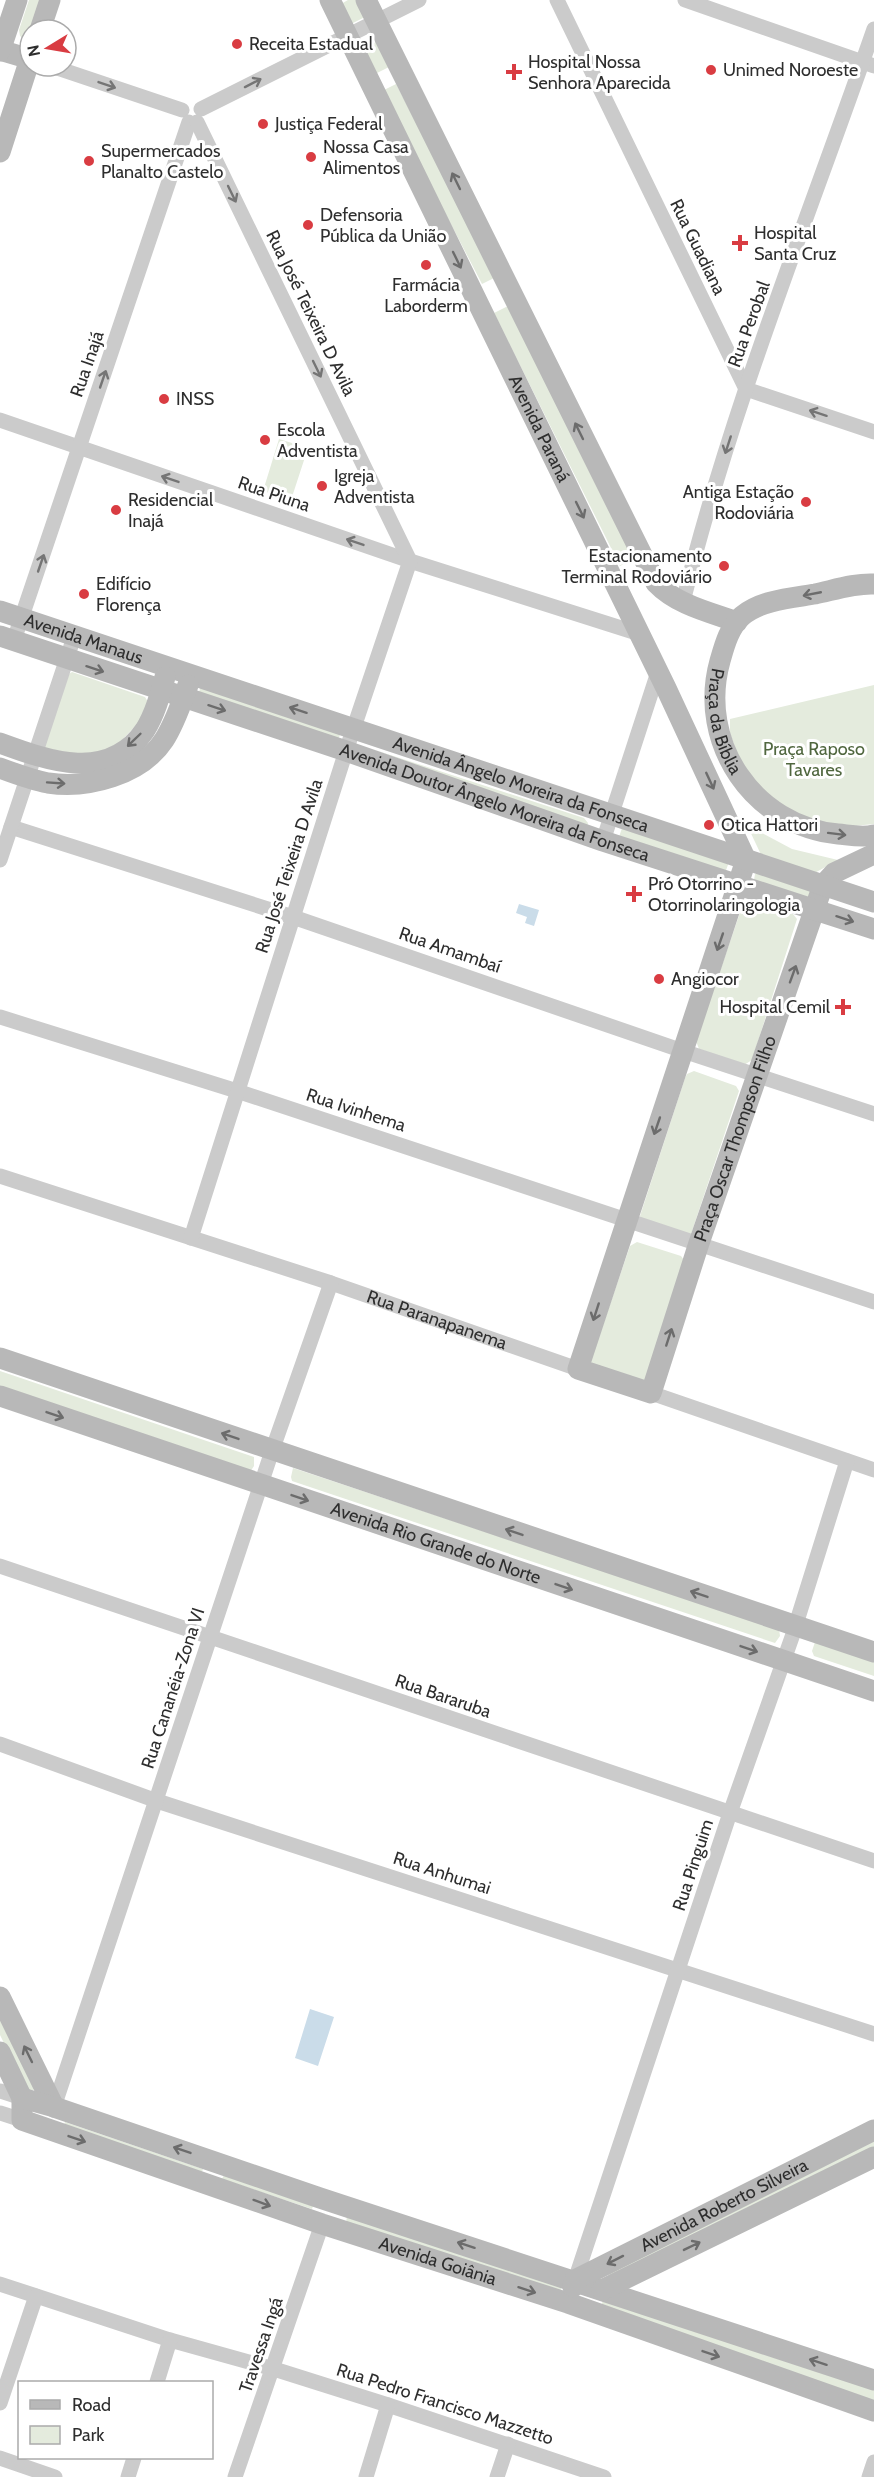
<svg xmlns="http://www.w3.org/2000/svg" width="874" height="2477" viewBox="0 0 874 2477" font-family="Cabin,sans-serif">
  <rect width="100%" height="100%" fill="#fff"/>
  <path fill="#e4ebdd" d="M29,0h14l-13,30v6l-6,3 -4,-3 -1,-6z
    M348,0h8l9,17 -14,7 -10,-20z
    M376,42l13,25 -14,7 -13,-25z
    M396,84l100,193 -14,7 -100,-193z
    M508,306l126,253 -14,7 -126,-253z
    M279,439l29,9 -17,52 -28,-9z
    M72,672l73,25 3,5 -6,17 -22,23 -27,15 -49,-9 25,-74z
    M874,685v139l-31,3 -18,-2 -51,-22 -32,-36 -12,-34v-14z
    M201,686l140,46 -4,11 -140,-45z
    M372,749l212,69 4,5 -1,4z
    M747,825l45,24 46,11 -27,15 -47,-14z
    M622,828l107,34 -4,11 -106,-36z
    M759,872l54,16 1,11 -60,-19 1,-6z
    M750,899l43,15 4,5 -45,141 -8,5 -45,-16 -3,-8 47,-137z
    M694,1071l42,15 3,5 -49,146 -49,-18 -1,-3 45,-138 2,-4z
    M637,1242l44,14 3,4 -37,122 -57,-19 40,-117z
    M0,1371l254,86v9l-4,6 -250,-84z
    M293,1468l486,161 1,7 -5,7 -483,-162 -1,-4z
    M815,1642l59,16v18l-60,-20 -2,-5z
    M0,2017l35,72 -7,3 -28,-57z
    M65,2122l138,47 -1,3 -138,-47z
    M874,2140v11l-264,125 -2,-3z
    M224,2175l89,31 -1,3 -90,-30z
    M347,2215l215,72 -2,4 -214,-67z
    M603,2301l271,88v13l-273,-97z"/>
  <path fill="#cadce9" d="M519,904l20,6 -5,16 -9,-3 2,-6 -11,-4z
    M310,2009l24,8 -16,49 -23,-8z"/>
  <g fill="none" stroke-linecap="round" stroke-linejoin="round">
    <g stroke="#cbcbcb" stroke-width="15">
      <path d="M557,0l189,389 128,43"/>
      <path d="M685,0l189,66"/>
      <path d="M51,66l131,44"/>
      <path d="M201,109l218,-109"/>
      <path d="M0,420l410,141 230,73"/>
      <path d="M683,602c48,-195 125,-383 191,-573"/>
      <path d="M14,640l175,-518"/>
      <path d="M11,827l282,90 390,134 191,63"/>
      <path d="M603,841l55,-169"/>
      <path d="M0,860l74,-223"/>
      <path d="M0,1017l237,74 637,211"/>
      <path id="s1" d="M0,1176l331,107 247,86"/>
      <path d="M191,1238l155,-487 64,-190 -213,-439"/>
      <path d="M651,1393l223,77"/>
      <path d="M0,1566l874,295"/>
      <path d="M0,1744l157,57 717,233"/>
      <path d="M0,2091l22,7"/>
      <path d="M54,2107l218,-656 59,-168"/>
      <path d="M0,2113l22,7"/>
      <path d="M575,2280l155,-467 62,-176 55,-176"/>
      <path d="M0,2284l170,56 104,29 114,36 216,72"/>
      <path d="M157,2382l13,-42"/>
      <path d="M0,2403l36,-107"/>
      <path d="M0,2458l55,19"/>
      <path d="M128,2477l6,-19"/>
      <path d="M235,2477l87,-253"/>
      <path d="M366,2477l22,-72"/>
      <path d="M497,2477l11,-33"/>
      <path d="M869,2477l5,-15"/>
    </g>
    <g stroke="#b8b8b8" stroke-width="21">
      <path id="s2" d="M330,0l336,688 80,172 -168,509 73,24 48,-150 124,-358 11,-12 40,-19"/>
      <path d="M366,0l290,583c21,22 53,29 81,39"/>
      <path d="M40,30l10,-30"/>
      <path d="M0,50l30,9 -30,93"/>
      <path d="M0,51l17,-51"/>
      <path id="s3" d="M874,584c-19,-1 -40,6 -59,10 -24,4 -54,6 -73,22 -13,11 -18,31 -22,45 -23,82 34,165 118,173 11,1 24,4 36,1"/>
      <path id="s4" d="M0,611l874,291"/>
      <path id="s5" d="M0,636l346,115 257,90 271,88"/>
      <path d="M0,743c49,18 109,40 145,-13 10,-16 15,-35 20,-53"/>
      <path d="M0,768c16,6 32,12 48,15 40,6 93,-8 116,-43 11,-17 17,-36 24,-55"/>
      <path d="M0,1358l874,294"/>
      <path id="s6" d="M0,1396l874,295"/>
      <path d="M0,1997l54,110"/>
      <path id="s7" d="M0,2052l22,46v22l300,104 246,79 306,108"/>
      <path d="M22,2098l32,9 266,91 554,182"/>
      <path id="s8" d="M573,2287l2,-7 299,-150"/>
      <path d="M602,2290l272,-133"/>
    </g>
  </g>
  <defs><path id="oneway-shaft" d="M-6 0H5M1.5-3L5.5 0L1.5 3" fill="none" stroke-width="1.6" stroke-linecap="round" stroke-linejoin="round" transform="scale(1.5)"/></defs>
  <g stroke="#757575">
    <use href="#oneway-shaft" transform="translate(253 83) rotate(-27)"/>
    <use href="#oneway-shaft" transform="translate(107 85) rotate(19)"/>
    <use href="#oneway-shaft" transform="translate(232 194) rotate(64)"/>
    <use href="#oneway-shaft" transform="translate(317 369) rotate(64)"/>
    <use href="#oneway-shaft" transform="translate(103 379) rotate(-71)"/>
    <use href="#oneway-shaft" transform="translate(818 413) rotate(-162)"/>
    <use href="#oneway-shaft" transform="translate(728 445) rotate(108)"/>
    <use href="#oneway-shaft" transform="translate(170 479) rotate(-161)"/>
    <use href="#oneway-shaft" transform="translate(355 542) rotate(-161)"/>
    <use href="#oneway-shaft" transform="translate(41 563) rotate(-71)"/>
  </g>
  <g stroke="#6c6c6c">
    <use href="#oneway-shaft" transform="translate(456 181) rotate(-116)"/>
    <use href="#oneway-shaft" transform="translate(457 260) rotate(64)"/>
    <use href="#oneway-shaft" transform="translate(579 431) rotate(-116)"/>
    <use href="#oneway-shaft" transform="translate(580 510) rotate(64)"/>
    <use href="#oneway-shaft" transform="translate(812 594) rotate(169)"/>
    <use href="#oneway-shaft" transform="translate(95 669) rotate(18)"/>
    <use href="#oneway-shaft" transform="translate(217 708) rotate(18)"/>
    <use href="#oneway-shaft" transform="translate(298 710) rotate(-162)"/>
    <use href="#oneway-shaft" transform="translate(134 740) rotate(136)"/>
    <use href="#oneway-shaft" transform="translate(710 781) rotate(65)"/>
    <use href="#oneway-shaft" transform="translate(56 783) rotate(4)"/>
    <use href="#oneway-shaft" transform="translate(837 834) rotate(7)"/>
    <use href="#oneway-shaft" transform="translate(845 919) rotate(18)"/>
    <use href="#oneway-shaft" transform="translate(720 942) rotate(109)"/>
    <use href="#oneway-shaft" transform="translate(793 974) rotate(-70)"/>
    <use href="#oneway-shaft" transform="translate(657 1126) rotate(109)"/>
    <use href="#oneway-shaft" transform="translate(596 1312) rotate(108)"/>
    <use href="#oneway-shaft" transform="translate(669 1337) rotate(-72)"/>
    <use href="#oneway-shaft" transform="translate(55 1415) rotate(19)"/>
    <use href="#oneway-shaft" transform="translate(230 1436) rotate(-161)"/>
    <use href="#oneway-shaft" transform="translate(300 1498) rotate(19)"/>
    <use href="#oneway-shaft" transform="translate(514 1532) rotate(-161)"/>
    <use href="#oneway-shaft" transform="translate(564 1587) rotate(19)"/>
    <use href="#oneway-shaft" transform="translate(699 1594) rotate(-161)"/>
    <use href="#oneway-shaft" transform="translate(749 1649) rotate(19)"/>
    <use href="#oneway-shaft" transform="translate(28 2054) rotate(-116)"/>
    <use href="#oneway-shaft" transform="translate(77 2139) rotate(19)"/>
    <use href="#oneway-shaft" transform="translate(182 2150) rotate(-161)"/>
    <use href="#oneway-shaft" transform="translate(262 2203) rotate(20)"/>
    <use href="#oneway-shaft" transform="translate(466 2245) rotate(-162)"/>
    <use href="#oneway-shaft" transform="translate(692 2246) rotate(-26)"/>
    <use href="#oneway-shaft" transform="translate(615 2260) rotate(153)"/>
    <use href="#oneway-shaft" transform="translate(527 2290) rotate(18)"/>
    <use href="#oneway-shaft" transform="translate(711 2354) rotate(19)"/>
    <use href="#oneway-shaft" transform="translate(818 2362) rotate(-162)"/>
  </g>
  <g fill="#d93c42" stroke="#fff" stroke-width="2">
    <circle cx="237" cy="44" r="6"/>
    <circle cx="711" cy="70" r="6"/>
    <path d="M511 63h6v6h6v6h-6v6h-6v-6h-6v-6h6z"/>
    <circle cx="263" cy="124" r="6"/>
    <circle cx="311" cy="157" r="6"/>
    <circle cx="89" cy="161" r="6"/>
    <circle cx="308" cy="225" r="6"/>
    <path d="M737 234h6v6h6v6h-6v6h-6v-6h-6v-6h6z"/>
    <circle cx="426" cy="265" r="6"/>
    <circle cx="164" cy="399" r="6"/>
    <circle cx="265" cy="440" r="6"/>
    <circle cx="322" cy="486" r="6"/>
    <circle cx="806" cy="502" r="6"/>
    <circle cx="116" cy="510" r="6"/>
    <circle cx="724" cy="566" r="6"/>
    <circle cx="84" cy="594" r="6"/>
    <circle cx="709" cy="825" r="6"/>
    <path d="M631 885h6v6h6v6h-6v6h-6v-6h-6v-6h6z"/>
    <circle cx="659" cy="979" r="6"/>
    <path d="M840 998h6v6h6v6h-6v6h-6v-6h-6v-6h6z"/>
  </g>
  <g text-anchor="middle" stroke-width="6" stroke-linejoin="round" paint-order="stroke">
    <g font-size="18" fill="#2e2e2e" stroke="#fff" text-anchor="start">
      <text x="249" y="50">Receita Estadual</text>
      <text x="528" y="68">Hospital Nossa<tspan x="528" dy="21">Senhora Aparecida</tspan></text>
      <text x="723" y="76">Unimed Noroeste</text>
      <text x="275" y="130">Justiça Federal</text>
      <text x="323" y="153">Nossa Casa<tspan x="323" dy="21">Alimentos</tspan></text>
      <text x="101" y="157">Supermercados<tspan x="101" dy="21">Planalto Castelo</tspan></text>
      <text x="320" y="221">Defensoria<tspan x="320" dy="21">Pública da União</tspan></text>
      <text x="754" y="239">Hospital<tspan x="754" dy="21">Santa Cruz</tspan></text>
      <text x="426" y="291" text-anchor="middle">Farmácia<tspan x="426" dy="21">Laborderm</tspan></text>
      <text x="176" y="405">INSS</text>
      <text x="277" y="436">Escola<tspan x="277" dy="21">Adventista</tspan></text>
      <text x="334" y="482">Igreja<tspan x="334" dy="21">Adventista</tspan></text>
      <text x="794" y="498" text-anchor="end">Antiga Estação<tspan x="794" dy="21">Rodoviária</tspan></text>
      <text x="128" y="506">Residencial<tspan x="128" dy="21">Inajá</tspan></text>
      <text x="712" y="562" text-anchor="end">Estacionamento<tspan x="712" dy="21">Terminal Rodoviário</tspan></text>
      <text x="96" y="590">Edifício<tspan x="96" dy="21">Florença</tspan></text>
      <text x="721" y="831">Otica Hattori</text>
      <text x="648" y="890">Pró Otorrino -<tspan x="648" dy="21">Otorrinolaringologia</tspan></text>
      <text x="671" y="985">Angiocor</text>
      <text x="830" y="1013" text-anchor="end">Hospital Cemil</text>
    </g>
    <g font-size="18" fill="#2e2e2e" stroke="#fff">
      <text transform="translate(698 247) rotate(64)" y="6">Rua Guadiana</text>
      <text transform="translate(311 313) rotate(64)" y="6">Rua José Teixeira D Avila</text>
      <text transform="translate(749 324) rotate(-70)" y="6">Rua Perobal</text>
      <text transform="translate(87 364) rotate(-71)" y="6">Rua Inajá</text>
      <text dy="6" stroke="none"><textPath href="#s2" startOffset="477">Avenida Paraná</textPath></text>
      <text transform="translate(274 494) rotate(19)" y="6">Rua Piuna</text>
      <text dy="6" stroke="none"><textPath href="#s4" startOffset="88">Avenida Manaus</textPath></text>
      <text dy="6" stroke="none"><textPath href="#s3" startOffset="250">Praça da Bíblia</textPath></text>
      <text dy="6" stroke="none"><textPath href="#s4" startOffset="549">Avenida Ângelo Moreira da Fonseca</textPath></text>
      <text dy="6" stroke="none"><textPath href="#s5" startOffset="522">Avenida Doutor Ângelo Moreira da Fonseca</textPath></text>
      <text transform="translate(289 866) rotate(-72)" y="6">Rua José Teixeira D Avila</text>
      <text transform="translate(450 950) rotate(19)" y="6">Rua Amambaí</text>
      <text transform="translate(356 1110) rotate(18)" y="6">Rua Ivinhema</text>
      <text dy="6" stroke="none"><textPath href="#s2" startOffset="1836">Praça Oscar Thompson Filho</textPath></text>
      <text dy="6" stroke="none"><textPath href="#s1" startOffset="460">Rua Paranapanema</textPath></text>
      <text dy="6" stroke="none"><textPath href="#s6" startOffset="460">Avenida Rio Grande do Norte</textPath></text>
      <text transform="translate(173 1688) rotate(-72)" y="6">Rua Cananéia-Zona VI</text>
      <text transform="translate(443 1696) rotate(19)" y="6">Rua Bararuba</text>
      <text transform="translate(693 1865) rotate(-72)" y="6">Rua Pinguim</text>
      <text transform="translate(442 1873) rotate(18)" y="6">Rua Anhumai</text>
      <text dy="6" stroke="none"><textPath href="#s8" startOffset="174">Avenida Roberto Silveira</textPath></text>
      <text dy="6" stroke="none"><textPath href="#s7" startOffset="512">Avenida Goiânia</textPath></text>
      <text transform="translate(261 2345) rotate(-71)" y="6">Travessa Ingá</text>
      <text transform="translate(445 2404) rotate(18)" y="6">Rua Pedro Francisco Mazzetto</text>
    </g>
    <g font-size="18" fill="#50673f" stroke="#fff">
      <text x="814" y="755">Praça Raposo<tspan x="814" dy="21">Tavares</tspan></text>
    </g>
  </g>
  <rect x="18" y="2381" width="195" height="78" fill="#ffffff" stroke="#ababab" stroke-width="1.5"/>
  <rect x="30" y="2400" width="30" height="9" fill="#b8b8b8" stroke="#ababab" stroke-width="1.5"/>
  <text x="72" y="2411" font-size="18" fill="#2e2e2e">Road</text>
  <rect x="30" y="2426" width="30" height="18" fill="#e4ebdd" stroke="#ababab" stroke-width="1.5"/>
  <text x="72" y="2441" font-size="18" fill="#2e2e2e">Park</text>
  <g transform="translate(48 48) rotate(259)"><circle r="28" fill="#ffffff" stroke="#ababab" stroke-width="1.5"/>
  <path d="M0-4.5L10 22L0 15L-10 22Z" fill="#d93c42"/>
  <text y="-9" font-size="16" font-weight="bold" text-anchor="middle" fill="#2e2e2e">N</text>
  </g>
</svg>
